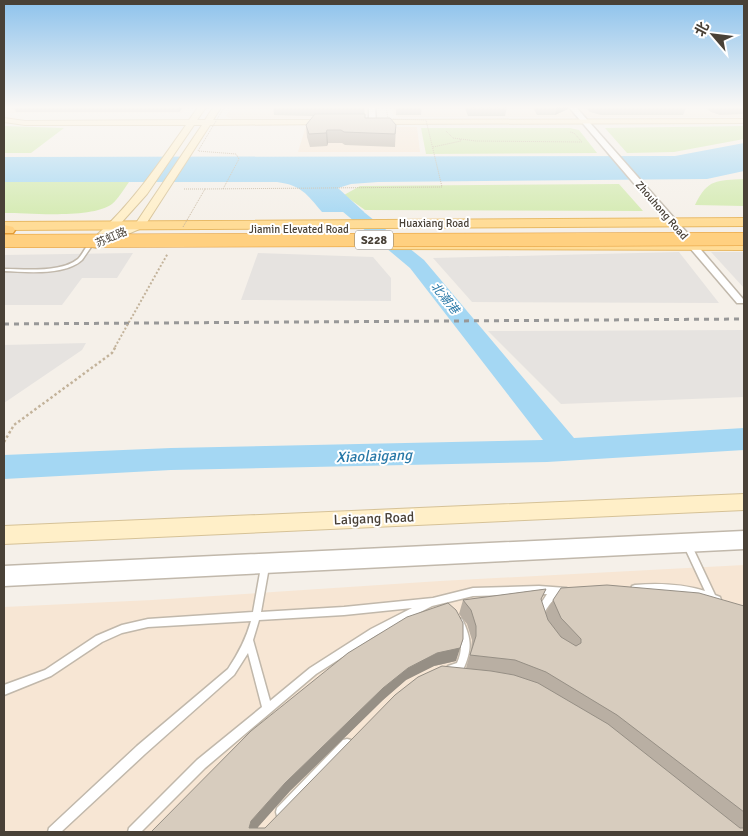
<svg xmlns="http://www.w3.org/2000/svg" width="748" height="836" viewBox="0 0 748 836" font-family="Signika,'Noto Sans SC',sans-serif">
  <rect width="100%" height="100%" fill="#f5f0e9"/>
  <path fill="#f7e6d4" d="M14,106h174l-6,7h-178z
    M233,106h134v9l-5,3 -130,1 -6,-3z
    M392,106h352v11h-345l-6,-3z
    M306,126l111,1 3,25h-122z
    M744,565v267h-740v-225l148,-7 288,-19z"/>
  <path fill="#d3eab0" d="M4,126l60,2 -33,25h-27z
    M744,126v13l-70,13 -47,1 -22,-25z
    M421,128h149l9,2 18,23 -171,1z
    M744,179v27l-49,-1c13,-27 22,-24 49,-26z
    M4,182h125c-5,7 -11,17 -17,22 -20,15 -82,9 -108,9z
    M619,184l24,27 -278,-1 -21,-15 16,-9z"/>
  <path fill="#e6e3e0" d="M679,252l40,51 -247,-1 -39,-44z
    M711,252h33v36z
    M133,253l-16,25h-35l-20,27h-58v-50z
    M258,253l115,4 18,21v23l-150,-1z
    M744,330v67l-183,7 -73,-73z
    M86,343l-4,7 -78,53v-58z"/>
  <path fill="#a4d7f3" d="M744,143v28l-37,8 -329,3 -27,2 -13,4 26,24h-42c-15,-18 -21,-27 -45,-30h-273v-25l671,-1z"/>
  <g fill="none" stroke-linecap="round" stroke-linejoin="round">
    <path fill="#a4d7f3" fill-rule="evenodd" d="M324,183l6,2 94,75 150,178 170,-10v22l-197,12 -376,8 -167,9v-24l167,-7 372,-8 -133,-172 -92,-77 -2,-3 2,-3z"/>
    <g stroke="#c1b8ab" stroke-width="3">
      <path id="service" d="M87,246l4,1c-3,4 -6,9 -9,13 -17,16 -57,12 -78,11v-2c21,0 57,4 74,-10 4,-4 6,-9 9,-13z
        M688,543l3,1 24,51 5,2 1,3 -1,3 -3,1 -8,-3 -2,-4 -3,2c-23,-7 -45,-8 -69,-6l-3,-1 -1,-3 1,-3 3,-1c24,-2 47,-1 70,6l-21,-45 1,-2z
        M265,563l3,1 1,3 -8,45 83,-5 89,-9 40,-10 66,-2 27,2 3,1 1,3 -1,3c-18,4 -17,6 -27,21l-3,1 -3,-1 -1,-3 12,-19 -74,2 -41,10 -55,29 -61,39 -111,94 -64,64h-13l1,-4 68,-68 65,-53 -14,-54 -14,22 -89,79 -84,78h-13l1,-4 88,-82 91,-77c10,-15 18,-30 23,-48l-103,6 -26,6 -20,9 -51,34 -47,19v-10l41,-15 51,-34 26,-11 26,-6 105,-7 8,-45 1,-3zM412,608l-41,21 -61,39 -40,33 -17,-61 6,-20 85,-5z
        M459,618l3,1c10,20 10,31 1,51l-12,4 -3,-2 -2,-3 2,-3 9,-3c7,-16 4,-26 -2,-41l1,-3z
        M347,739l4,1 1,4 -1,4 -66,68 -4,1 -4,-1 -1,-4 1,-4 66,-68z"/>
    </g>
    <g stroke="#c1b8ab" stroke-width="3">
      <path id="minor" d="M693,243l3,1 47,55v4h-6l-47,-55v-4z"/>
    </g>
    <g stroke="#c1b8ab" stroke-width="3">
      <path id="tertiary" d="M369,106h6l1,18 -7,-2z
        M568,106h7l122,138 2,2 -2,2h-8z
        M744,531v18l-740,37v-20z"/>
    </g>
    <g stroke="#d6c297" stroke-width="2">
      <path id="secondary" d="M199,106h8l-10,14h8l9,-14h8l-9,14h118l4,2 -4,2 -121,1 -66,102 -48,21 -4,-1 -2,-3 10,-6 -3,-3 2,-2c35,-32 60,-70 87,-108h-161l-21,-3v-4l21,3 164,-1zM194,125h8l-66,98 -24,10 35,-39z
        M744,119v4l-375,1 -4,-2 4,-2z
        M744,494v16l-740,34v-18z"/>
    </g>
    <g stroke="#e8b964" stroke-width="2">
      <path id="primary" d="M744,218v8l-740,4v-8z
        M379,242h365v8l-370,-1 -2,-3z"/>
    </g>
    <g stroke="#e29a35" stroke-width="3">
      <path id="trunk" d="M4,225l9,2 2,3 -2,3h-9z"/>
    </g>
    <path stroke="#c3b39b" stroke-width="1" stroke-dasharray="1 1" stroke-linecap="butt" d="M446,131l7,7 23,3 106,1 -8,-9 -4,-1
      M433,147l28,-6 -1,-2"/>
    <use href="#service" fill="#fff" fill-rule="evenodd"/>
    <use href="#minor" fill="#fff" fill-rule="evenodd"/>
    <use href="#tertiary" fill="#fff" fill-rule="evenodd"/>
    <use href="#secondary" fill="#ffefc8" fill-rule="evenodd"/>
    <use href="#primary" fill="#ffdc97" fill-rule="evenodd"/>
    <use href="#trunk" fill="#ffd080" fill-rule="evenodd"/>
    <path stroke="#989898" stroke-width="3" stroke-dasharray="5 5" stroke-linecap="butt" d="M4,324l740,-5"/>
    <g stroke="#e29a35" stroke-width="14" stroke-linecap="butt">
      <path id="trunk-bridge" d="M4,241l740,-2"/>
    </g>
    <path stroke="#c3b39b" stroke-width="1" stroke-dasharray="1 1" stroke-linecap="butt" d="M184,189h21
      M223,189l16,-30 -3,-5 -38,-3 27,-45
      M183,227l22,-38 237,-2 -16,-67 -38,-1 -2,-13"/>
    <path stroke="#c3b39b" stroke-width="2" stroke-dasharray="2 2" stroke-linecap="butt" d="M115,347l53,-94"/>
    <path stroke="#c3b39b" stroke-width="2.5" stroke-dasharray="2.5 2.5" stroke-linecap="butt" d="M4,442l10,-17 98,-72 4,-7"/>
    <use href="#trunk-bridge" stroke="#ffd080" stroke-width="13"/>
  </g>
  <path fill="#b9afa3" d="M13,106h171l-5,6h-163z
    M273,106h91l1,12 31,7 -1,22 -50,-2 -3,-2h-14l-1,3 -17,1 -3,-10 -1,-12 8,-9 -40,-1z
    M396,106h26l-1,9h-25z
    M464,106h43v1l-2,9h-37z
    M532,106h37l-1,3 -13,6h-18z
    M584,106h103l-4,9h-82l-11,-3z
    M703,106h41v8l-24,1 -9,-3z
    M546,589l-5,11 4,14 8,-14 191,6v226h-593l197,-179 108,8 -22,5 -28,14 -23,20 -93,91 -33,37h8l201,-160 5,-18 1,-10 -5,-16 -8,-10 4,-14z"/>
  <path fill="#968f85" d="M178,106h6l-5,6z
    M557,106h12l-1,3 -13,6z
    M327,130l1,13 -1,3 -1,-13z
    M463,639l-7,22 -22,5 -28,14 -23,20 -93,91 -32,36 -1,5 -8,-4 2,-7 34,-38 98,-95 25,-20z"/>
  <path fill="#d7ccbe" stroke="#968f85" d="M469,106h38v1h-38z
    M315,114h50v4h25l6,7 -1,9 -51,-2 -3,-2h-14l-1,3 -17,1 -3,-9z
    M607,585l92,8 45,13v206l-127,-97 -71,-43 -31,-12 -45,-5 6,-19v-10l-5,-16 -8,-10 83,-11 -5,10 7,21 13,17 15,9 5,-3v-4l-20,-21 -8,-18 8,-12z
    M448,603l8,7 7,13v16l-3,9 -23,5 -29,15 -25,20 -98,95 -34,38 -2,7h16l130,-133 23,-18 24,-11 49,5 23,4 24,8 70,41 132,104h4v4h-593l100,-101 97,-78 59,-36z"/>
  <linearGradient id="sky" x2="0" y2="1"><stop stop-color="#8dc2ec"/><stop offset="0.48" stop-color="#faf8f5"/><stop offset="1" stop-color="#faf8f5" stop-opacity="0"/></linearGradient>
  <rect width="748" height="223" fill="url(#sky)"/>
  <g text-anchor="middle" stroke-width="4" stroke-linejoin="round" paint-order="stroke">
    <g font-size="11" fill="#494137" stroke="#fff">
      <text transform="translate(662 210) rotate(49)" y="4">Zhouhong Road</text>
      <text x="434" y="227">Huaxiang Road</text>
      <text x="299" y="233">Jiamin Elevated Road</text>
      <text transform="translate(111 237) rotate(-23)" y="4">苏虹路</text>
    </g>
    <rect fill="#fff" stroke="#807a73" stroke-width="1" x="355" y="230.5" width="38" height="19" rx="4"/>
    <g font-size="12" font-weight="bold" fill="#494137">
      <text x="374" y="244">S228</text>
    </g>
    <g font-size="12" font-style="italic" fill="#2979a8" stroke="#fff">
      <text transform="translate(445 298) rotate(51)" y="4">北潮港</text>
    </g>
    <g font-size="14" fill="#494137" stroke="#fff">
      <text transform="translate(374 518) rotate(-2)" y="5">Laigang Road</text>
    </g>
    <g font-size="15" font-style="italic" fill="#2979a8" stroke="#fff">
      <text transform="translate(374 456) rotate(-2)" y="5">Xiaolaigang</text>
    </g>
  </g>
  <rect width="748" height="836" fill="none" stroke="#494137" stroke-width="10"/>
  <g transform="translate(713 35) rotate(298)" stroke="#ffffff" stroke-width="4" paint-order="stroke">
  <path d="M0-4L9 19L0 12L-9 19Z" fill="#494137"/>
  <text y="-8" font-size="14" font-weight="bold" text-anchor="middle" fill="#494137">北</text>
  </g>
</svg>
